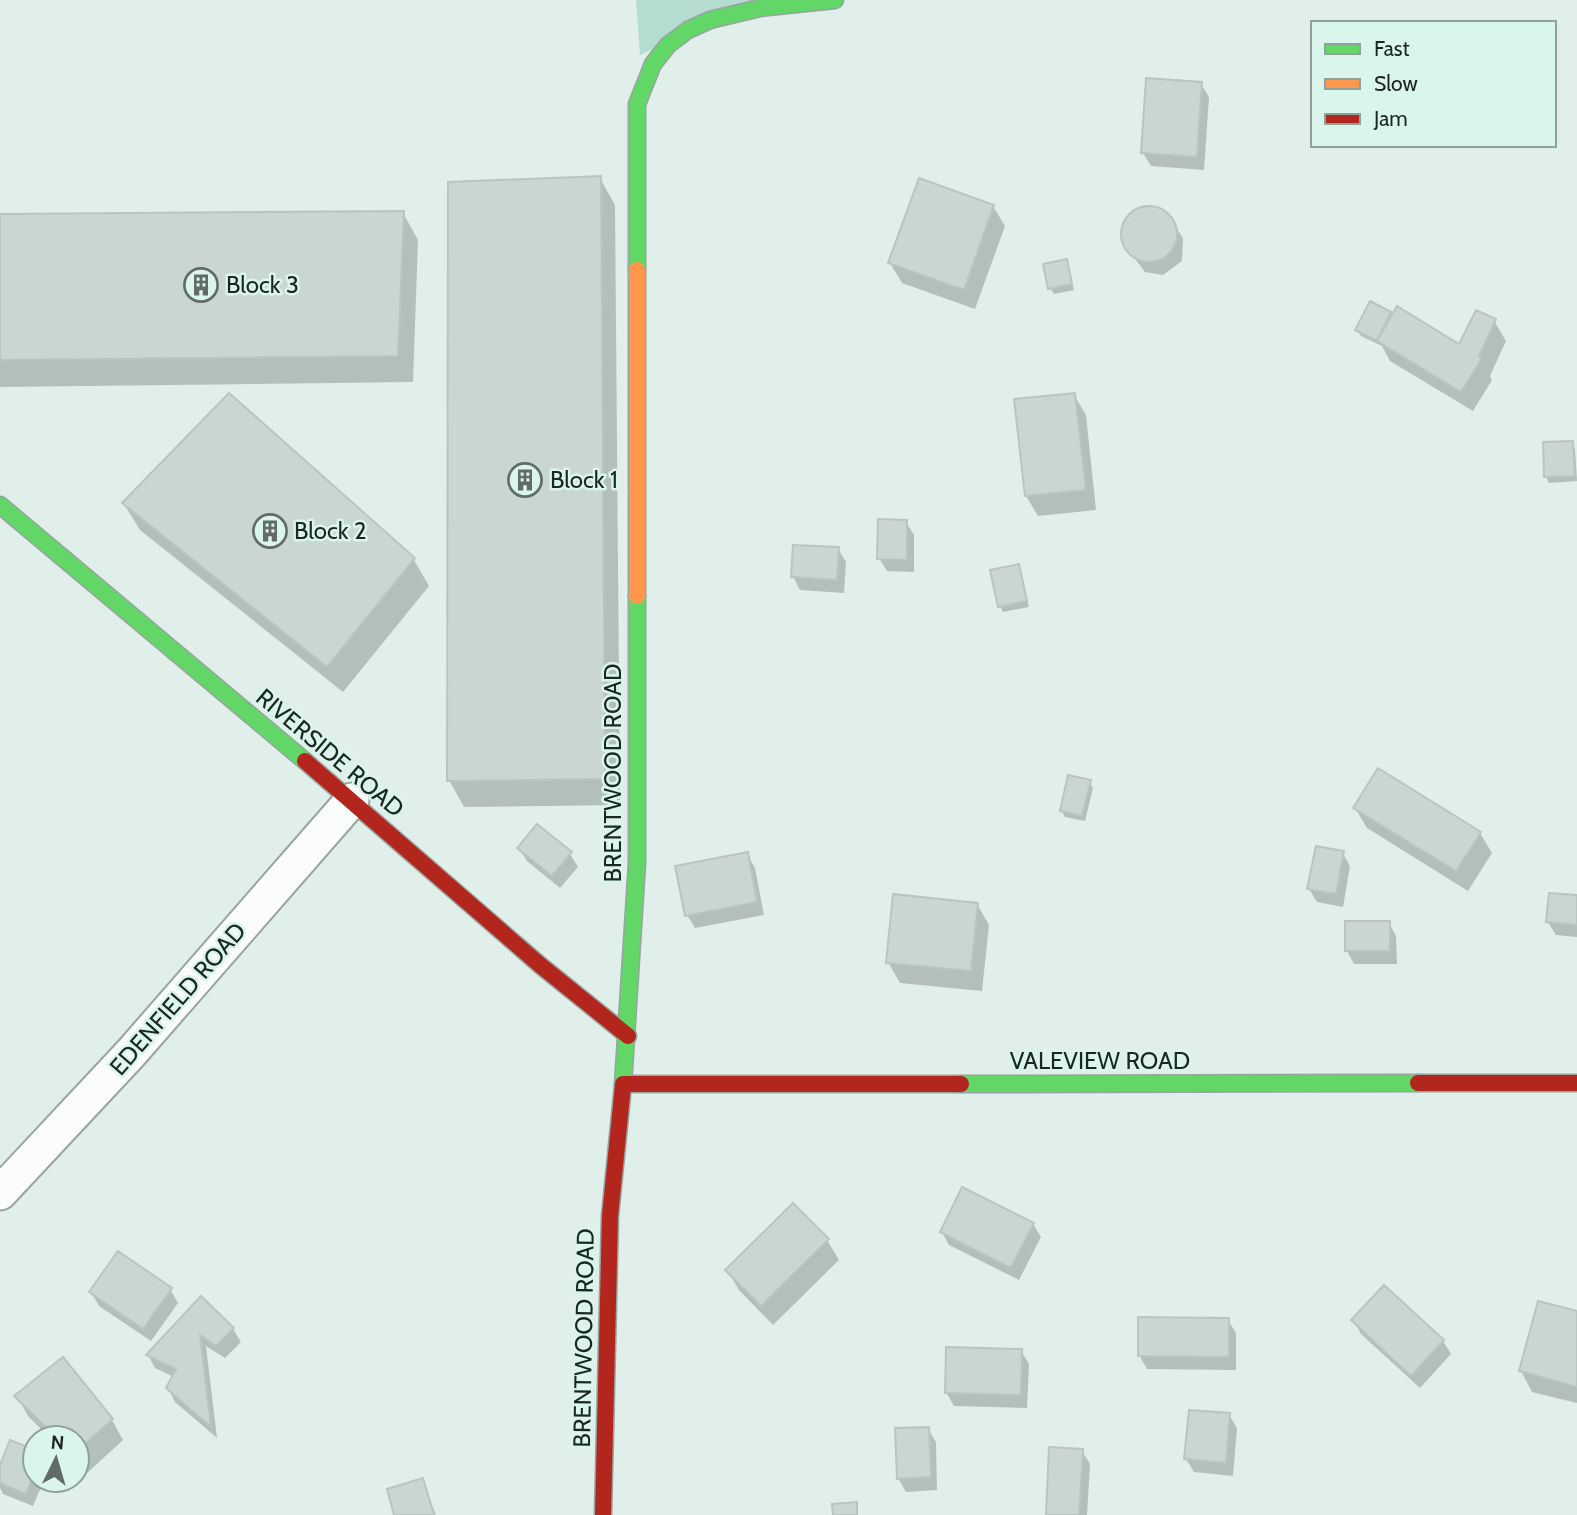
<svg xmlns="http://www.w3.org/2000/svg" width="1577" height="1515" viewBox="0 0 1577 1515" font-family="Cabin,sans-serif">
  <rect width="100%" height="100%" fill="#e0efea"/>
  <path fill="#b5dcd0" d="M636,0h124l-120,55z"/>
  <path fill="#0003" d="M1201,84l8,13 -5,73 -53,-4 -8,-13z
    M600,178l15,27 5,600 -156,2 -15,-27z
    M993,206l12,20 -30,83 -73,-26 -12,-20z
    M1145,207l22,7 16,24 -1,23 -19,14 -18,-3 -21,-28v-19l5,-9z
    M403,213l15,27 -5,142 -413,5v-171z
    M1066,261l8,29 -20,4 -4,-6z
    M1390,314l2,4 68,29 34,-26 12,20 -16,35 2,4 -19,31 -83,-50 -8,-15 -21,-10 -4,-6z
    M1074,395l12,20 10,95 -58,6 -12,-20z
    M229,396l185,164 15,26 -86,106 -203,-162 -16,-26z
    M1572,443l3,6 2,32 -28,2 -3,-6z
    M906,522l8,13v37l-27,-1 -8,-13z
    M838,549l8,13 -2,31 -44,-3 -7,-14z
    M1018,566l11,41 -26,5 -3,-6z
    M1089,782l4,6 -8,33 -20,-4 -3,-6z
    M1355,808l125,25 12,20 -24,38 -101,-63z
    M519,848l51,6 8,13 -18,21 -33,-27z
    M1342,852l8,14 -7,41 -26,-5 -8,-13z
    M747,854l8,14 9,47 -69,13 -8,-13z
    M1577,897v40l-21,-2 -8,-13z
    M977,904l12,21 -7,66 -82,-8 -12,-21z
    M1389,923l7,13 1,28h-43l-7,-13z
    M1033,1224l8,13 -22,43 -70,-35 -7,-13z
    M827,1240l12,20 -66,65 -34,-35 -12,-20z
    M170,1289l8,14 -27,38 -52,-35 -8,-14z
    M201,1299l32,30 8,13 -16,16 -19,-12 11,92 -42,-36 -7,-14 6,-11 -19,-9 -7,-13z
    M1577,1313v90l-45,-11 -11,-21z
    M1228,1320l8,13v37l-89,-1 -8,-14z
    M1353,1320l90,21 8,13 -31,34 -59,-54z
    M1021,1351l8,13 -2,44 -73,-2 -8,-14z
    M17,1396l95,24 11,20 -37,34 -9,-9v-27h-27l-22,-22z
    M1229,1415l8,13 -4,48 -39,-4 -8,-13z
    M928,1429l8,13 1,48 -31,2 -8,-14z
    M1082,1451l8,13 -3,51h-40z
    M35,1452v28h9l-11,26 -30,-12 -3,-6v-18z
    M422,1480l14,35h-40z"/>
  <path fill="#cad6d2" stroke="#b9c5c1" stroke-width="2" d="M1146,78l56,4 -5,75 -56,-4z
    M601,176l4,603 -158,2 1,-599z
    M919,178l75,27 -30,85 -76,-27z
    M1121 234a28 28 0 1 1 56 0a28 28 0 1 1-56 0Z
    M404,211l-6,145 -398,4v-146z
    M1067,259l5,25 -24,5 -5,-25z
    M1370,301l21,11 -14,29 -22,-11z
    M1397,306l62,38 17,-34 20,9 -17,37 3,2 -21,34 -84,-51z
    M229,393l186,165 -88,109 -205,-164z
    M1075,393l11,97 -61,6 -11,-97z
    M1573,441l2,35 -31,1 -1,-35z
    M878,519l29,1v40l-30,-1z
    M793,545l46,2 -2,33 -46,-3z
    M1019,564l8,37 -29,6 -8,-37z
    M1378,768l103,64 -25,39 -103,-63z
    M1068,775l23,5 -9,36 -22,-5z
    M537,824l35,28 -20,24 -35,-28z
    M1316,846l28,5 -8,43 -29,-5z
    M748,852l9,50 -72,14 -10,-50z
    M1549,893l28,2v30l-31,-3z
    M893,894l85,9 -7,68 -85,-8z
    M1345,921h45v30h-45z
    M962,1187l72,36 -23,45 -71,-36z
    M793,1203l36,36 -68,67 -36,-36z
    M118,1251l54,37 -29,41 -54,-37z
    M1384,1285l60,55 -33,36 -60,-56z
    M201,1296l33,32 -18,18 -16,-11 11,92 -45,-39 10,-19 -30,-14z
    M1538,1301l39,10v76l-58,-16z
    M1138,1317l91,1v39l-91,-1z
    M946,1347l76,2 -1,46 -76,-2z
    M63,1357l50,62 -36,32v-13h-20l-43,-42z
    M1189,1410l41,3 -4,50 -42,-4z
    M929,1427l2,50 -34,2 -2,-51z
    M10,1440l25,10v22l-9,22 -26,-11v-18z
    M1049,1447l34,2 -4,66h-33z
    M423,1478l11,37h-40l-7,-26z
    M857,1502v13h-24l-1,-11z"/>
  <g fill="none" stroke-linecap="round" stroke-linejoin="round">
    <g stroke="#98a4a0" stroke-width="37">
      <path id="street" d="M0,1193l131,-140 221,-253"/>
    </g>
    <g stroke="#98a4a0" stroke-width="19">
      <path id="fast" d="M637,270v-166l16,-40 15,-19 20,-15 22,-10 50,-12 75,-8
        M0,505l305,256
        M961,1084l457,-1
        M623,1085l14,-222v-267"/>
    </g>
    <g stroke="#98a4a0" stroke-width="19">
      <path id="slow" d="M637,270v326"/>
    </g>
    <g stroke="#98a4a0" stroke-width="19">
      <path id="jam" d="M305,761l235,204 88,71
        M1418,1083h159
        M623,1084h338
        M603,1515l7,-299 13,-131"/>
    </g>
    <use href="#street" stroke="#fafdfc" stroke-width="33"/>
    <use href="#fast" stroke="#63d668" stroke-width="16"/>
    <use href="#slow" stroke="#ff974d" stroke-width="16"/>
    <use href="#jam" stroke="#b3261e" stroke-width="16"/>
  </g>
  <defs>
    <g id="building-ring" transform="scale(1.75)"><circle r="9.5" fill="#daf5ec" stroke="#616c69" stroke-width="1.5"/><path d="M-4-6H4V6H1V3H-1V6H-4ZM-2.5-4.3h1.7v1.8h-1.7ZM.8-4.3h1.7v1.8H.8ZM-2.5-1h1.7V.8h-1.7ZM.8-1h1.7V.8H.8Z" fill="#616c69"/></g>
  </defs>
  <g fill-rule="evenodd">
    <use href="#building-ring" x="201" y="285"/>
    <use href="#building-ring" x="525" y="480"/>
    <use href="#building-ring" x="270" y="531"/>
  </g>
  <g text-anchor="middle" stroke-width="5" stroke-linejoin="round" paint-order="stroke">
    <g font-size="24" fill="#1c2623" stroke="#daf5ec" text-anchor="start">
      <text x="226" y="293">Block 3</text>
      <text x="550" y="488">Block 1</text>
      <text x="294" y="539">Block 2</text>
    </g>
    <g font-size="24" fill="#1c2623" stroke="#daf5ec">
      <text transform="translate(330 753) rotate(40)" y="8">RIVERSIDE ROAD</text>
      <text transform="translate(613 773) rotate(-90)" y="8">BRENTWOOD ROAD</text>
      <text transform="translate(178 999) rotate(-49)" y="8">EDENFIELD ROAD</text>
      <text x="1100" y="1069">VALEVIEW ROAD</text>
      <text transform="translate(584 1338) rotate(-89)" y="8">BRENTWOOD ROAD</text>
    </g>
  </g>
  <rect x="1311" y="21" width="245" height="126" fill="#daf5ec" stroke="#8ea29c" stroke-width="2"/>
  <rect x="1325" y="44" width="35" height="10" fill="#63d668" stroke="#8ea29c" stroke-width="2"/>
  <text x="1374" y="56" font-size="21" fill="#1c2623">Fast</text>
  <rect x="1325" y="79" width="35" height="10" fill="#ff974d" stroke="#8ea29c" stroke-width="2"/>
  <text x="1374" y="91" font-size="21" fill="#1c2623">Slow</text>
  <rect x="1325" y="114" width="35" height="10" fill="#b3261e" stroke="#8ea29c" stroke-width="2"/>
  <text x="1374" y="126" font-size="21" fill="#1c2623">Jam</text>
  <g transform="translate(56 1459) rotate(5)"><circle r="33" fill="#daf5ec" stroke="#8ea29c" stroke-width="2"/>
  <path d="M0-5L12 26L0 18L-12 26Z" fill="#616c69"/>
  <text y="-10" font-size="19" font-weight="bold" text-anchor="middle" fill="#1c2623">N</text>
  </g>
</svg>
